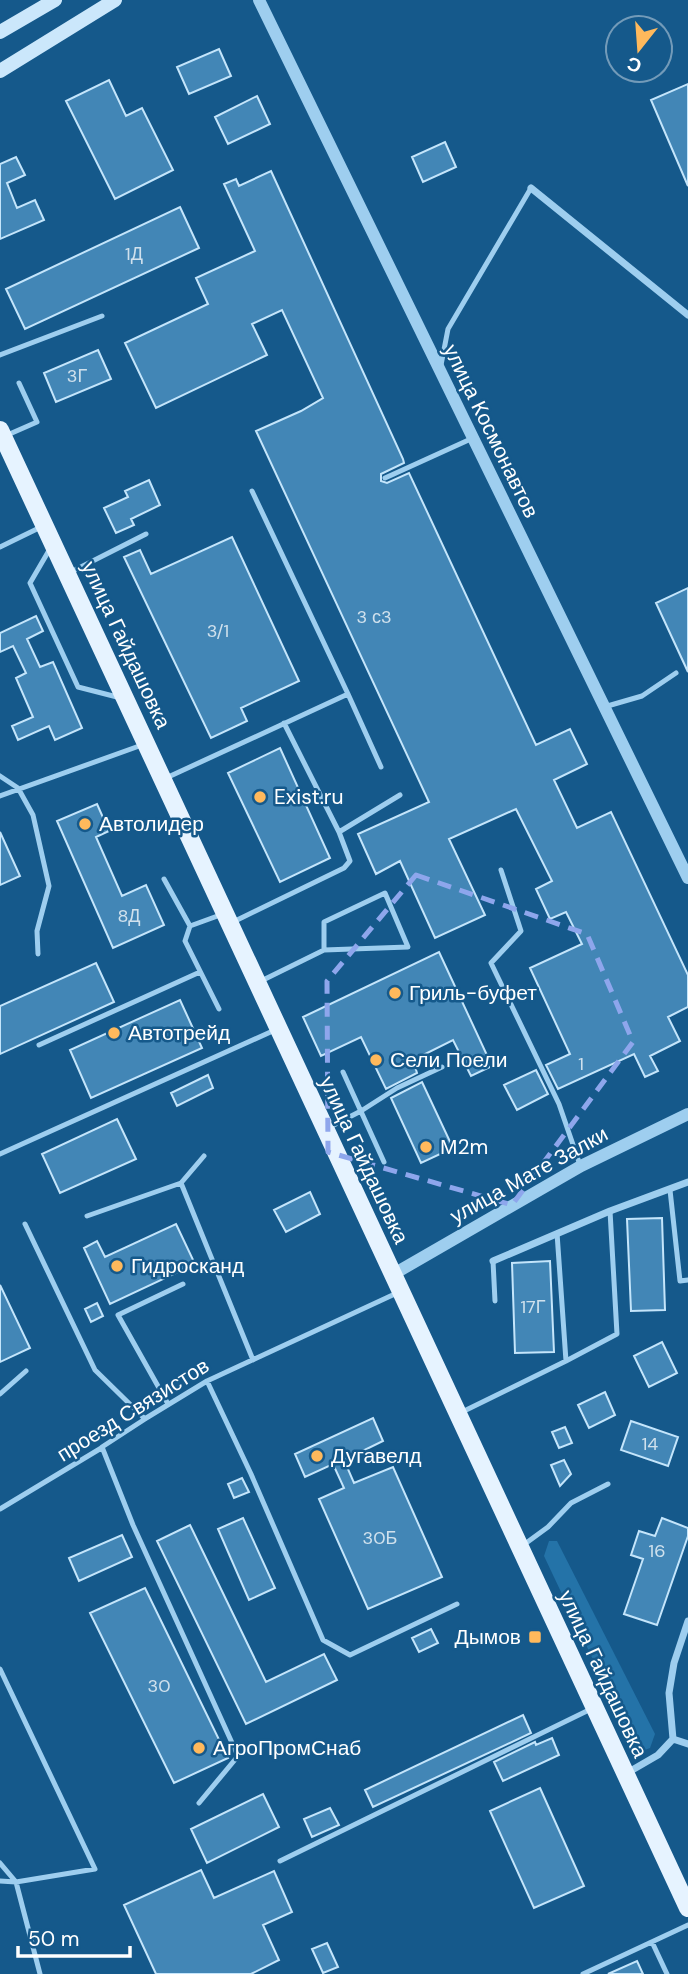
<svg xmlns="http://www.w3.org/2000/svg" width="688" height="1974" viewBox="0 0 688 1974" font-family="'DM Sans',sans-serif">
  <rect width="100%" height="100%" fill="#15598b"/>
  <path fill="#2473a8" d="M549,1541h8l98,193 -5,14 -8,3 -9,-7 -89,-188z"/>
  <path fill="#4286b6" stroke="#c4e5fb" stroke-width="2" d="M219,49l12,27 -42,18 -12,-27z
    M109,80l17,36 16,-8 31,62 -58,29 -49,-98z
    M688,84v102l-37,-86z
    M257,96l13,28 -42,20 -13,-27z
    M445,142l11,25 -33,15 -11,-25z
    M16,157l9,18 -18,8 10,25 18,-8 9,20 -44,19v-75z
    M271,171l132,288 1,4 -23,11v7l6,2 22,-10 127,272 34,-16 17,35 -33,16 23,48 34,-16 77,163v32l-20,10 12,24 -30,15 8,15 -13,6 -11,-23 -76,35 -12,-24 24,-11 -40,-86 52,-24 -16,-32 -16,7 -14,-30 16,-8 -36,-72 -67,30 36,76 -50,23 -35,-77 -24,13 -18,-40 71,-32 -173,-371 45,-20 22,-13 -41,-88 -30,14 15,31 -111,53 -31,-65 83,-39 -12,-26 59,-27 -31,-67 12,-5 3,7z
    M180,207l19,41 -174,81 -19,-40z
    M98,350l13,29 -55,23 -12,-29z
    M149,480l11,25 -29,14 3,6 -18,8 -12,-25 24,-11 -3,-6z
    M232,537l67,144 -58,27 6,13 -36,17 -87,-181 16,-7 11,24z
    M688,588v84l-32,-69z
    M36,616l7,15 -16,8 13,28 13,-5 29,66 -27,12 -6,-14 -31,14 -6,-14 21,-9 -17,-39 10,-5 -13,-27 -13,6v-19z
    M280,748l50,110 -50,24 -52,-109z
    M97,804l12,27 -13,6 26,59 24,-11 18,40 -51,23 -56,-127z
    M0,832l20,44 -20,9z
    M439,952l53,114 -21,10 -18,-36 -40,20 4,13 -31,16 -25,-52 -40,19 -18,-39z
    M96,963l18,39 -114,52v-48z
    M180,1000l22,48 -111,50 -21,-48z
    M536,1070l12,24 -31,16 -13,-25z
    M208,1075l5,13 -36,18 -6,-13z
    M422,1082l31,66 -32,15 -30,-65z
    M117,1119l19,40 -76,34 -18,-39z
    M310,1192l10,22 -34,18 -12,-22z
    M662,1218l3,92 -34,1 -4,-92z
    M176,1224l19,40 -85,40 -26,-56 13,-7 8,16z
    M550,1261l4,91 -39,1 -3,-90z
    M0,1285l30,63 -30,14z
    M97,1303l6,13 -12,6 -6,-13z
    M662,1342l15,31 -28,14 -15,-31z
    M605,1392l10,23 -26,13 -11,-23z
    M373,1418l10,23 -39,19 10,23 39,-16 49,110 -74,32 -49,-110 25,-11 -11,-24 -28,13 -10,-23z
    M631,1421l47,16 -10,29 -47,-16z
    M565,1427l7,16 -13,5 -7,-16z
    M564,1460l7,14 -11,12 -9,-21z
    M242,1478l7,14 -15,6 -6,-14z
    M243,1518l32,70 -26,12 -31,-71z
    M662,1518l26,10v8l-31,89 -33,-11 19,-55 -12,-4 8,-24 16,5z
    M190,1525l76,157 58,-28 13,26 -91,44 -89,-183z
    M122,1535l10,22 -53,24 -10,-23z
    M145,1588l83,170 -54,25 -84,-170z
    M431,1629l7,14 -19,9 -7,-14z
    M523,1715l8,18 -158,74 -8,-17z
    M552,1738l7,17 -56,26 -9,-19 41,-20 1,3z
    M540,1788l44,98 -50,22 -44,-97z
    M263,1794l16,33 -72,36 -16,-34z
    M330,1808l9,17 -27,12 -8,-18z
    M201,1870l13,28 60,-27 18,41 -29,13 16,35 -28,14h-95l-32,-69z
    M327,1943l11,24 -15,6 -11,-24z
    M637,1961l6,13h-35z"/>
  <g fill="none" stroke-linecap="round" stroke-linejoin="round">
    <path stroke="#9eceef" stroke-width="5" d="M0,355l102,-39
      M441,365l7,-36 83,-141
      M5,436l32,-14 -18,-39
      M385,478l88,-40
      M0,547l41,-20
      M51,547l-21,36 48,104 43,11
      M71,572l75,-38
      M348,694l33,73
      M604,707l38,-11 34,-23
      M0,776l18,12 15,27 16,71 -12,45 1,23
      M166,778l182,-84 -96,-203
      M0,796l142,-51
      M339,832l61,-37
      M501,870l20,61 -30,32 68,141 21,61
      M164,879l26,47 33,-12
      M233,922l111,-54 6,-7 -11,-29 -55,-109
      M190,926l-5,15 34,68
      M261,981l63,-31 84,-3 -23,-54 -61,29v28
      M39,1045l161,-73
      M343,1072l41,90
      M328,1128l33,-17 36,-23 45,-21
      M0,1154l275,-124
      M204,1156l-23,27 72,177
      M670,1190l10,91 8,-1
      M87,1216l94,-33
      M25,1224l70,146 50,49 -43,28 31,78 105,231 -39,47
      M557,1233l9,128
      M493,1261l2,40
      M207,1381l44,93 72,166 27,15 107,-51
      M0,1394l26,-23
      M168,1404l-50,-89 65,-31
      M460,1413l106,-52 51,-27 -7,-123
      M143,1420l64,-39 190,-88
      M0,1509l103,-62
      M522,1546l26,-19 23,-24 37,-19
      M0,1669l95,200 -79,13 -16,-1
      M280,1861l311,-152
      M0,1863l16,19 24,92
      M652,1942l15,32
      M583,1974l105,-49"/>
    <path stroke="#9eceef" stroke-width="7" d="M531,188l157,127
      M493,1261l117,-50 78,-29
      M673,1739l-4,-46 5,-30 14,-42
      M627,1773l31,-18 15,-16 15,5"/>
    <path stroke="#9eceef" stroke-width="12" d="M259,0l429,878
      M392,1275l189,-109 107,-52"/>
    <path stroke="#cbe7fb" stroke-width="14" d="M0,32l55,-32
      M0,71l115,-71"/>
    <path stroke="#e6f3ff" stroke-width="18" d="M0,430l688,1478"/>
  </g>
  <path fill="none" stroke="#8ea6ec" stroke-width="5" stroke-dasharray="14 9" stroke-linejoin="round" d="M416,875l171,59 46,108 -121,163 -184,-53 -1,-171z"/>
  <g fill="#ffb95c" stroke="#15598b" stroke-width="2.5">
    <circle cx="260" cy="797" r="7"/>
    <circle cx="85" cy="824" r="7"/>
    <circle cx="395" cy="993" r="7"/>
    <circle cx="114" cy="1033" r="7"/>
    <circle cx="376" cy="1060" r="7"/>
    <circle cx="426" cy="1147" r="7"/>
    <circle cx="117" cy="1266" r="7"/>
    <circle cx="317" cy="1456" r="7"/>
    <rect x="528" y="1630" width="14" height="14" rx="3.5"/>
    <circle cx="199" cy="1748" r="7"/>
  </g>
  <g text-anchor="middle" stroke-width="5" stroke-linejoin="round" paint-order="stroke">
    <g font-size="18" fill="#d0e1ed">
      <text x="134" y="260">1Д</text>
      <text x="77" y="382">3Г</text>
      <text x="374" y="623">3 с3</text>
      <text x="218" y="637">3/1</text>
      <text x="129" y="922">8Д</text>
      <text x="581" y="1070">1</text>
      <text x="533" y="1313">17Г</text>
      <text x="650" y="1450">14</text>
      <text x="380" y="1544">30Б</text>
      <text x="657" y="1557">16</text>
      <text x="159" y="1692">30</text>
    </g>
    <g font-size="21" fill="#fff" stroke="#15598b">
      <text transform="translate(491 431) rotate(64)" y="7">улица Космонавтов</text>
      <text transform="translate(126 645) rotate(65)" y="7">улица Гайдашовка</text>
      <text transform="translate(364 1160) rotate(65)" y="7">улица Гайдашовка</text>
      <text transform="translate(529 1175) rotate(-29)" y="7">улица Мате Залки</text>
      <text transform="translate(133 1410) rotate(-32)" y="7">проезд Связистов</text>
      <text transform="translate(603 1674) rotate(65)" y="7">улица Гайдашовка</text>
    </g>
    <g font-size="21" fill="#fff" stroke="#15598b" text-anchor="start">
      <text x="274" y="804">Exist.ru</text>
      <text x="99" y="831">Автолидер</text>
      <text x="409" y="1000">Гриль-буфет</text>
      <text x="128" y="1040">Автотрейд</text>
      <text x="390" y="1067">Сели Поели</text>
      <text x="440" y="1154">М2m</text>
      <text x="131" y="1273">Гидросканд</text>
      <text x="331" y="1463">Дугавелд</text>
      <text x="521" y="1644" text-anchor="end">Дымов</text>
      <text x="213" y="1755">АгроПромСнаб</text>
    </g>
  </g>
  <g transform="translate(639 49) rotate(197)"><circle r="33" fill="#15598b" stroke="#739bb9" stroke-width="2"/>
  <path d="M0-5L12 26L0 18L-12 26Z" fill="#ffb95c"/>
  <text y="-10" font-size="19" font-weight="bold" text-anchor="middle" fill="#ffffff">С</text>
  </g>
  <path d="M18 1946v10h112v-10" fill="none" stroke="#ffffff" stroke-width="3.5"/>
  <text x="28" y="1946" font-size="21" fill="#ffffff" stroke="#15598b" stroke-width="5" paint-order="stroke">50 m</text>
</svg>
